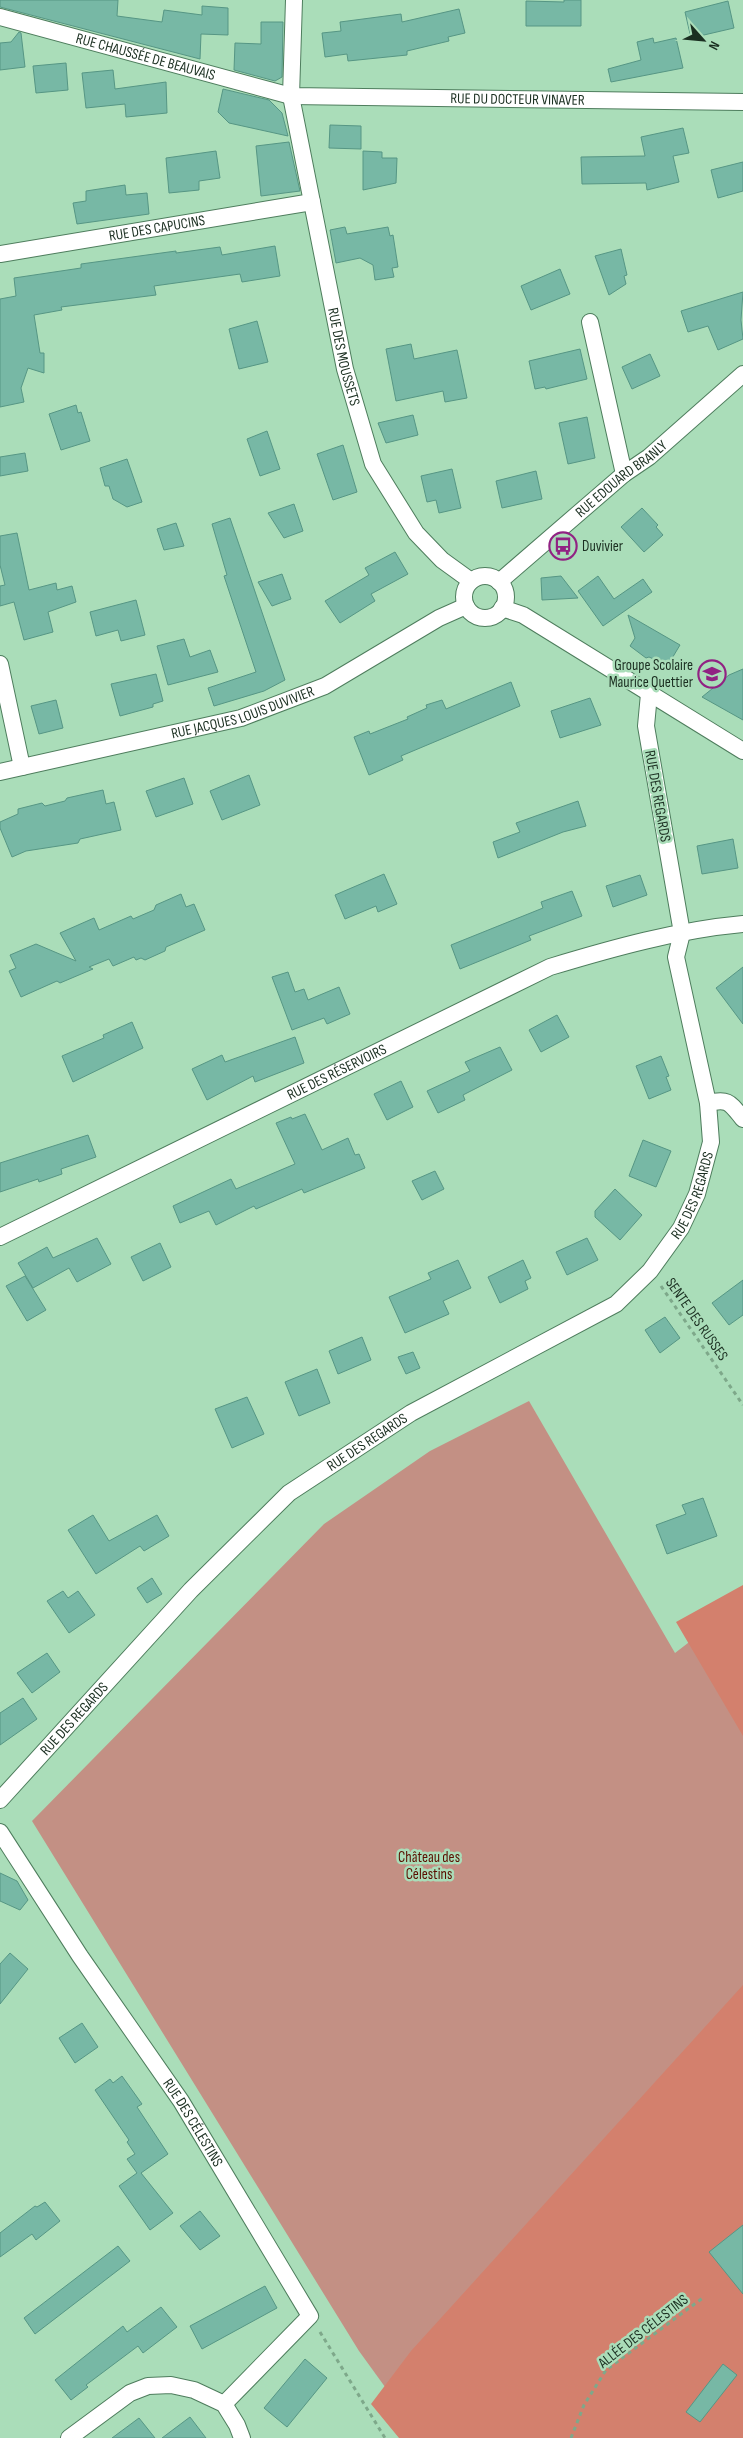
<svg xmlns="http://www.w3.org/2000/svg" width="743" height="2438" viewBox="0 0 743 2438" font-family="'Sofia Sans Condensed',sans-serif">
  <rect width="100%" height="100%" fill="#aaddb9"/>
  <path fill="#c39084" d="M529,1401l146,252 26,-20 42,-23v828h-321l-63,-87 -327,-530 292,-297 106,-73z"/>
  <path fill="#d3806d" d="M743,1585v151l-67,-114z
    M743,1985v453h-344l-28,-34 40,-53z"/>
  <path fill="#77b8a5" stroke="#569684" d="M0,0h118l-1,16 45,6 2,-12 38,5v-9l26,2v27l-27,-1 -1,25 -200,-52z
    M564,0h17v26h-55v-25l38,1z
    M728,1l6,27 -43,10 -6,-26z
    M459,9l6,24 -17,4 1,4 -42,10v4l-59,6 -1,-7 -22,3 -3,-24 19,-2 -1,-9 61,-8 1,8z
    M261,22h22l-1,55 -7,4 -41,-11 1,-27 26,1z
    M19,32l2,1 4,34 -25,3v-27l11,-1z
    M653,38l1,5 22,-5 7,30 -72,14 -3,-13 33,-9 -4,-18z
    M66,63l2,27 -32,3 -3,-27z
    M113,70l2,19 51,-7 1,31 -41,4 -1,-13 -39,4 -4,-35z
    M223,89l46,11 13,13 6,23 -59,-13 -11,-11z
    M330,125l31,1v23l-32,-1z
    M683,128l6,25 -16,3 6,26 -32,8 -1,-7 -64,1 -1,-27 64,-1 -4,-19z
    M289,142l11,49 -39,5 -5,-50z
    M216,151l4,27 -21,3v9l-30,3 -3,-35z
    M363,151l19,1v6h15l-1,25 -33,7z
    M743,162v29l-25,7 -7,-28z
    M125,185l1,10 21,-2 2,21 -72,10 -4,-21 13,-2v-10z
    M345,227l2,7 41,-7 2,9 3,-1 5,32 -6,1 2,9 -19,3 -2,-15 -13,-7 -24,5 -6,-33z
    M275,246l5,30 -38,6 -2,-8 -86,12 2,9 -95,12 1,3 -28,5 6,38h4v20l-16,-5 -7,20 3,14 -24,5v-108l16,-3 -2,-18 67,-10v-4l95,-13v2l44,-6 2,8z
    M621,249l6,26 -3,1 2,8 -17,11 -14,-39z
    M560,269l10,25 -39,16 -10,-24z
    M743,292l-2,28 2,19 -25,11 -10,-24 -20,6 -7,-21z
    M257,321l11,41 -29,7 -10,-40z
    M411,344l3,15 43,-9 10,48 -22,4 -2,-11 -47,10 -10,-52z
    M580,349l7,30 -41,10 -1,-2 -10,2 -6,-28z
    M650,354l10,22 -28,13 -10,-22z
    M76,405l2,8 3,-1 9,29 -29,9 -12,-36z
    M413,415l5,20 -32,8 -8,-20z
    M587,417l8,41 -27,6 -9,-41z
    M267,431l13,38 -20,7 -13,-37z
    M343,445l14,47 -24,8 -16,-46z
    M25,453l3,18 -28,5v-19z
    M127,459l15,43 -15,5 -14,-8 -4,-13h-4l-5,-18z
    M452,469l9,39 -22,5 -3,-13 -9,2 -6,-26z
    M536,471l6,28 -40,9 -6,-27z
    M294,504l9,27 -19,7 -16,-25z
    M642,508l16,17 -2,2 7,8 -19,17 -23,-25z
    M230,518l55,162 -21,11 -50,15 -6,-18 48,-16 -32,-96 3,-1 -15,-51z
    M176,523l8,23 -20,4 -7,-21z
    M17,533l12,57 27,-7 1,7 15,-4 4,16 -28,10 5,20 -29,8 -10,-38 -14,4v-20l5,-1 -5,-20v-29z
    M395,552l13,22 -37,20 4,7 -35,22 -15,-22 44,-26 -4,-7z
    M282,574l9,25 -19,7 -14,-24z
    M561,576l17,22 -36,2 -1,-22z
    M598,576l16,23 29,-20 9,13 -49,34 -25,-35z
    M136,600l9,35 -24,6 -3,-11 -22,6 -6,-24z
    M628,615l52,30 -12,20 -9,-6 -1,2 -9,-4 -3,1 -16,-12 5,-8z
    M184,639l6,18 20,-7 8,22 -50,13 -11,-39z
    M743,669v51l-41,-23 27,-22z
    M156,674l7,27 -10,3v3l-33,9 -9,-32z
    M511,682l9,24 -119,50 2,4 -34,15 -15,-38 15,-6 1,3 38,-15 -1,-2 20,-9 -1,-3 16,-5 4,9z
    M590,698l11,27 -41,13 -9,-27z
    M56,700l7,28 -24,6 -8,-28z
    M249,775l11,30 -38,15 -12,-29z
    M184,778l9,26 -37,13 -10,-26z
    M103,790l3,14 8,-2 7,28 -41,9 -2,4 -52,8 -14,6 -12,-29v-6l18,-8v-5l24,-6 3,3 20,-5 2,-3z
    M578,801l8,25 -23,6 -65,26 -5,-16 27,-10 -4,-9z
    M733,839l5,29 -36,6 -5,-28z
    M384,874l13,30 -19,8 -2,-6 -31,13 -10,-24z
    M640,875l7,20 -34,12 -7,-21z
    M572,891l10,25 -53,20 2,4 -71,29 -9,-24 92,-37 -2,-6z
    M181,894l5,13 8,-3 11,26 -39,17 -1,4 -20,9 -4,-2 -5,2 -2,-3 -21,9 -4,-7 -20,8 4,2 -33,14 -3,-2 -36,16 -12,-26 7,-3 -6,-13 26,-11 40,17 -16,-28 34,-15 5,12 32,-14 2,3 21,-9 2,-5z
    M743,967v57l-27,-36z
    M288,972l7,20 9,-3 4,11 31,-13 11,27 -23,10 -3,-6 -32,12 -20,-53z
    M557,1015l12,22 -28,15 -12,-22z
    M132,1022l11,26 -70,34 -11,-26 42,-18 -1,-3z
    M295,1037l9,26 -49,19 -2,-6 -46,24 -15,-31 30,-14 3,7z
    M500,1047l12,23 -49,25 2,5 -27,13 -11,-22 43,-20 -5,-9z
    M661,1056l8,20 -3,1 5,13 -22,9 -13,-33z
    M401,1081l12,26 -26,13 -13,-26z
    M305,1114l17,36 26,-12 7,17 4,-1 6,14 -61,25 -2,-4 -46,20 -2,-3 -38,19 -7,-14 -29,12 -7,-17 58,-27 5,10 59,-25 -19,-41 15,-6 1,2z
    M88,1135l8,22 -35,12 1,5 -23,8 -1,-3 -38,13v-29z
    M643,1140l28,11 -15,36 -27,-11z
    M435,1171l9,18 -22,11 -10,-19z
    M615,1189l27,26 -22,25 -25,-23v-6z
    M97,1238l14,26 -34,18 -8,-14 -36,20 -15,-25 29,-16 6,11z
    M587,1238l11,22 -31,15 -11,-23z
    M160,1243l11,24 -28,14 -12,-24z
    M458,1260l13,28 -28,13 6,13 -44,19 -16,-36 42,-18 -3,-6z
    M523,1260l8,18 -6,3 3,8 -28,14 -12,-26z
    M25,1276l21,34 -19,11 -21,-35z
    M743,1280v35l-14,10 -17,-22z
    M665,1317l15,21 -20,15 -15,-23z
    M362,1337l9,23 -33,14 -9,-23z
    M413,1352l7,16 -14,6 -8,-17z
    M317,1369l13,34 -31,13 -14,-34z
    M247,1397l17,37 -32,14 -17,-39z
    M703,1498l14,38 -50,18 -11,-29 30,-11 -4,-9z
    M93,1515l16,26 48,-26 12,21 -25,15 -4,-5 -44,28 -28,-44z
    M152,1578l10,16 -15,9 -10,-15z
    M63,1591l5,7 10,-7 17,24 -26,18 -22,-32z
    M47,1653l13,19 -28,21 -15,-20z
    M23,1698l14,21 -37,26v-32z
    M0,1873l17,8 11,19 -8,10 -20,-9z
    M10,1953l18,16 -28,35v-40z
    M82,2023l16,24 -23,16 -16,-25z
    M122,2076l20,28 -5,3 31,47 -27,19 32,40 -23,17 -31,-44 18,-13 -10,-14 8,-5 -8,-12 2,-2 -34,-50 15,-11 3,4z
    M45,2202l15,19 -24,19 -4,-6 -32,23v-24l35,-27 2,1z
    M200,2211l20,25 -20,14 -20,-24z
    M743,2225v69l-34,-42z
    M118,2246l12,15 -95,73 -11,-16z
    M265,2286l12,22 -75,41 -12,-23z
    M161,2307l16,20 -34,26 -5,-7 -52,39 2,2 -17,13 -16,-20 68,-54 4,6z
    M305,2359l22,19 -40,49 -23,-19z
    M723,2364l14,11 -37,47 -14,-10z
    M190,2417l16,21h-44z
    M139,2418l16,20h-43z"/>
  <g fill="none" stroke-linecap="round" stroke-linejoin="round">
    <g stroke="#4e7d5d" stroke-width="18">
      <g id="minor">
        <path id="s1" d="M294,0l-3,96 54,273 28,95 43,69 26,27 29,21"/>
        <path id="s2" d="M0,17l291,79 452,6"/>
        <path id="s3" d="M0,254l312,-52"/>
        <path d="M590,322l34,152"/>
        <circle cx="485" cy="597" r="21"/>
        <path id="s4" d="M499,582l125,-108 25,-17 94,-83"/>
        <path d="M502,608l21,7 220,136"/>
        <path d="M0,664l22,103"/>
        <path id="s5" d="M0,772l241,-54 84,-32 114,-68 27,-12"/>
        <path d="M708,1103c21,-5 22,0 35,16"/>
        <path id="s6" d="M0,1237l550,-270c63,-19 127,-37 193,-43"/>
        <path id="s7" d="M0,1800l191,-210 98,-97 122,-80 205,-109 34,-33 31,-43 16,-34 14,-52 -3,-39 -32,-146 6,-24 -36,-207 3,-32"/>
        <path id="s8" d="M0,1832l80,124 101,145 129,215 -86,88"/>
        <path d="M69,2438l61,-45 18,-7 23,-1 23,5 30,14 13,21 5,13"/>
      </g>
    </g>
    <path stroke="#7ea88a" stroke-width="3" stroke-dasharray="4 4" stroke-linecap="butt" d="M661,1286l82,119
      M320,2332l65,106
      M571,2438l13,-33 22,-35 98,-73"/>
    <use href="#minor" stroke="#fff" stroke-width="16"/>
  </g>
  <defs>
    <g id="bus-ring" transform="scale(1.4375)"><circle r="9.5" fill="#aaddb9" stroke="#912283" stroke-width="1.5"/><path d="M-5-6H5V4H4V6H2V4H-2V6H-4V4H-5ZM-3.5-4V0h7V-4ZM-3.5 1.2v1.5H-2V1.2ZM2 1.2v1.5H3.5V1.2Z" fill="#912283"/></g>
    <g id="school-ring" transform="scale(1.4375)"><circle r="9.5" fill="#aaddb9" stroke="#912283" stroke-width="1.5"/><path d="M0-5L7-2L0 1L-7-2ZM-4 1L0 2.5L4 1V4Q0 6-4 4Z" fill="#912283"/></g>
  </defs>
  <g fill-rule="evenodd">
    <use href="#bus-ring" x="563" y="546"/>
    <use href="#school-ring" x="712" y="674"/>
  </g>
  <g text-anchor="middle" stroke-width="5" stroke-linejoin="round" paint-order="stroke">
    <g font-size="15" fill="#1b2f21" stroke="#aaddb9">
      <text dy="5" stroke="none"><textPath href="#s2" startOffset="151">RUE CHAUSSÉE DE BEAUVAIS</textPath></text>
      <text dy="5" stroke="none"><textPath href="#s2" startOffset="528">RUE DU DOCTEUR VINAVER</textPath></text>
      <text dy="5" stroke="none"><textPath href="#s3" startOffset="159">RUE DES CAPUCINS</textPath></text>
      <text dy="5" stroke="none"><textPath href="#s1" startOffset="362">RUE DES MOUSSETS</textPath></text>
      <text dy="5" stroke="none"><textPath href="#s4" startOffset="160">RUE EDOUARD BRANLY</textPath></text>
      <text dy="5" stroke="none"><textPath href="#s5" startOffset="250">RUE JACQUES LOUIS DUVIVIER</textPath></text>
      <text transform="translate(658 796) rotate(80)" y="5">RUE DES REGARDS</text>
      <text dy="5" stroke="none"><textPath href="#s6" startOffset="375">RUE DES RÉSERVOIRS</textPath></text>
      <text dy="5" stroke="none"><textPath href="#s7" startOffset="935">RUE DES REGARDS</textPath></text>
      <text transform="translate(697 1319) rotate(55)" y="5">SENTE DES RUSSES</text>
      <text dy="5" stroke="none"><textPath href="#s7" startOffset="515">RUE DES REGARDS</textPath></text>
      <text dy="5" stroke="none"><textPath href="#s7" startOffset="110">RUE DES REGARDS</textPath></text>
      <text dy="5" stroke="none"><textPath href="#s8" startOffset="349">RUE DES CÉLESTINS</textPath></text>
      <text transform="translate(643 2331) rotate(-38)" y="5">ALLÉE DES CÉLESTINS</text>
    </g>
    <g font-size="15" fill="#1b2f21" stroke="#aaddb9" text-anchor="start">
      <text x="582" y="551">Duvivier</text>
      <text x="693" y="670" text-anchor="end">Groupe Scolaire<tspan x="693" dy="17">Maurice Quettier</tspan></text>
    </g>
    <g font-size="15" fill="#5a0f00" stroke="#aaddb9">
      <text x="429" y="1862">Château des<tspan x="429" dy="17">Célestins</tspan></text>
    </g>
  </g>
  <g transform="translate(703 40) rotate(117)" stroke="#aaddb9" stroke-width="4" paint-order="stroke">
  <path d="M0-4L9 19L0 12L-9 19Z" fill="#1b2f21"/>
  <text y="-8" font-size="14" font-weight="bold" text-anchor="middle" fill="#1b2f21">N</text>
  </g>
</svg>
